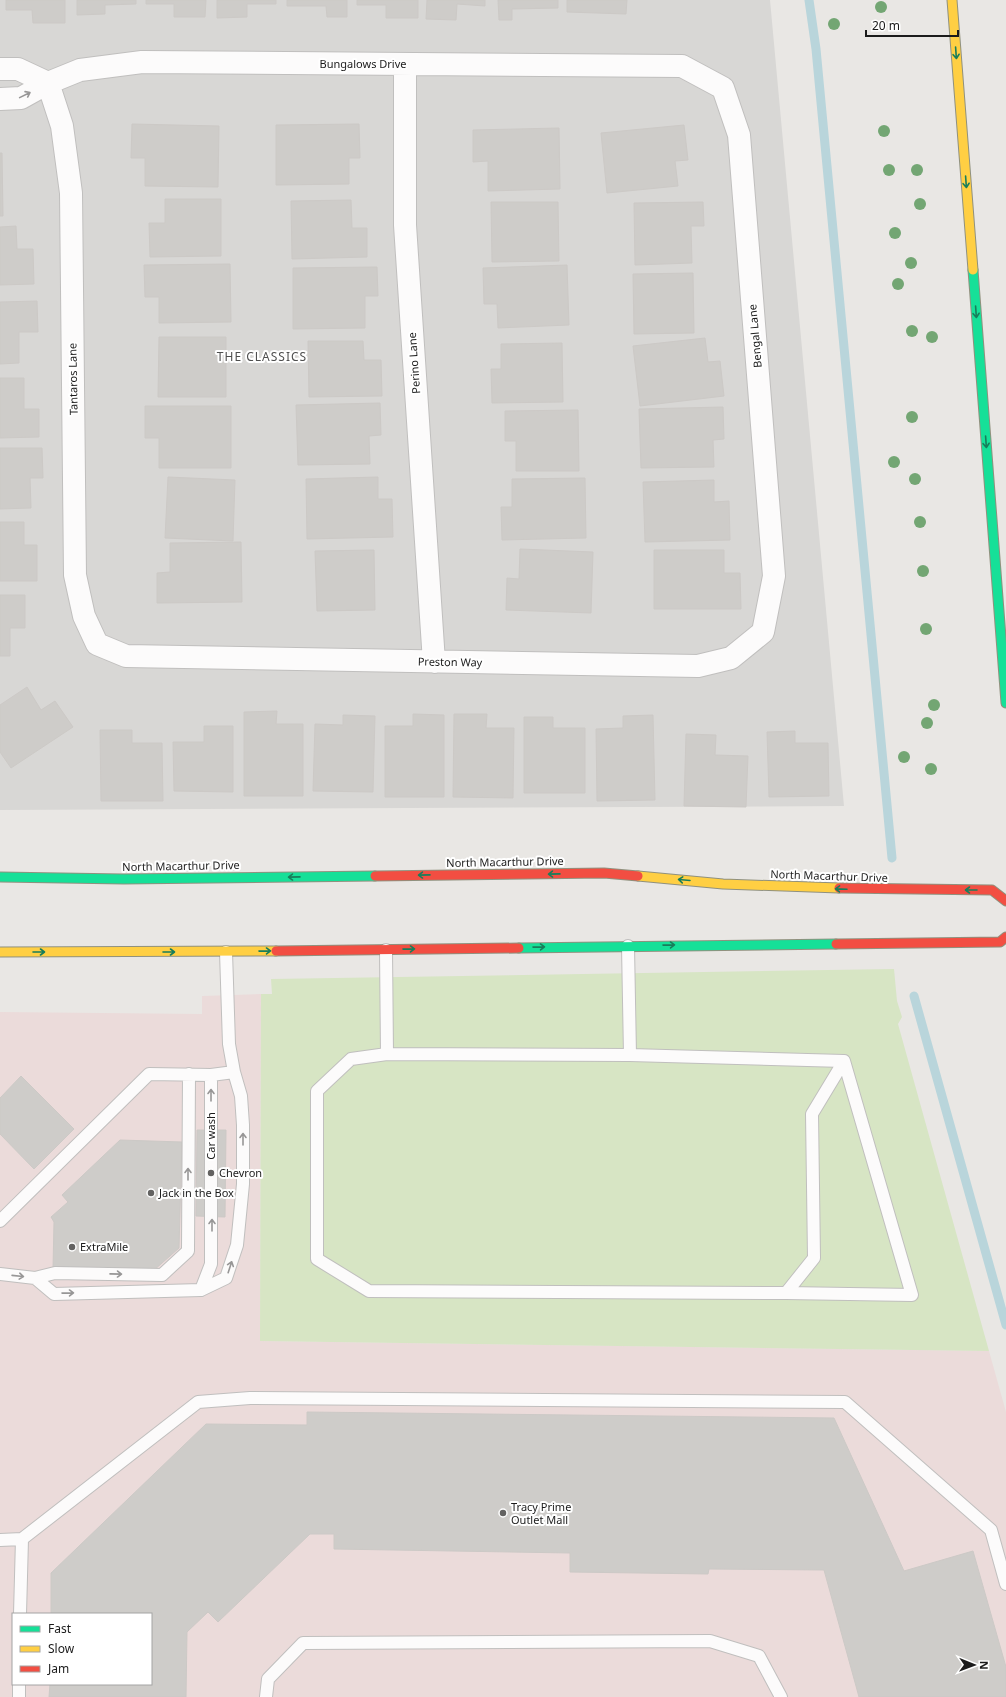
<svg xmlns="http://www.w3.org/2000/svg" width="1006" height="1697" viewBox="0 0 1006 1697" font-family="'Noto Sans',sans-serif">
  <rect width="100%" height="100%" fill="#e9e7e4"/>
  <path fill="#d8d7d5" d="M0,0h770l74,806 -844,4z"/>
  <path fill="#ebdbda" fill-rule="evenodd" d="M261,994l-1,347 729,10 17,61v285h-1006v-685l202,2v-18zM13,1614h138v70h-138z"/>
  <path fill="#d7e5c4" d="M894,969l3,32 5,16 -4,7 91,327 -729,-10 1,-347h11l-1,-15z"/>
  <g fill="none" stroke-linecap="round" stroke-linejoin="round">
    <path stroke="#b9d5db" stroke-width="9" d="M809,0l7,49 76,809
      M914,996l92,329"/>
  </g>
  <path fill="#ceccc9" stroke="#ccc9c6" d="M6,0h59v23h-32l-1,-13h-26z
    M77,0h59v4l-31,1v9l-28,1z
    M146,0h60l-1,17h-31v-13h-28z
    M217,0h59v4h-29v13l-30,1z
    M287,0h60v17h-20l-1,-11h-39z
    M357,0h61v18h-32v-13h-29z
    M427,0h58v6l-28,-2 -1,16 -30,-1z
    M498,0h60v8l-46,1v11h-13z
    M567,0h60l-1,14 -59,-2z
    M132,124l87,2 -1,61 -73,-1v-28h-14z
    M359,124l1,34h-11v26l-73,1v-60z
    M684,125l4,35 -13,1 3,25 -71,7 -6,-60z
    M559,128l1,61 -72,2v-30l-15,1v-32z
    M0,153h2l1,63h-3z
    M165,199h56v57l-71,1 -1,-34h16z
    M351,200l1,28h15v29l-75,2 -1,-58z
    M491,202h67l1,59 -67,1z
    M703,202l1,24h-13l1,37 -57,2 -1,-62z
    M16,226l1,23h16l1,35 -34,1v-58z
    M230,264l1,58 -72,1v-26h-14l-1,-32z
    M567,265l2,60 -71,3 -1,-24h-13l-1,-36z
    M377,267l1,29h-13v32l-72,1v-61z
    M693,273l1,60 -60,1 -1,-60z
    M37,301l1,31h-19v31l-19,1v-62z
    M159,337h67v60h-68z
    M705,338l3,24 12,-1 4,35 -84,10 -7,-60z
    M308,341h55l1,19h17l1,36 -73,1z
    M562,343l1,59 -71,1 -1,-34h10v-25z
    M0,378h24v31h15v28l-39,1z
    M380,403l1,32 -12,1 1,28 -72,1 -2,-60z
    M145,406h86v62h-72v-30h-14z
    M723,407l1,32 -11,1 1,27 -73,1 -2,-59z
    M578,410l1,61h-63v-30h-11v-30z
    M0,448h42l1,30h-13l1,30 -31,1z
    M168,477l67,3 -2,61 -68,-3z
    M378,477v22h14l1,38 -86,2 -1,-60z
    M585,478l1,60 -84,2 -1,-33h11v-28z
    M714,480v22l15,-1 1,39 -85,2 -2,-60z
    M0,522h24v23h13v36h-37z
    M241,542l1,60 -85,1v-30l13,-1v-29z
    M520,549l73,3 -2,61 -85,-3 1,-32 12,1z
    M374,550l1,60 -58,1 -2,-60z
    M654,550h70v23h16l1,36h-87z
    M0,595h25v33h-15v28h-10z
    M27,687l14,23 14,-9 18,26 -62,41 -11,-16v-47z
    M277,711l-1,13h27v72h-59v-84z
    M413,714l31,1v82h-59v-71h28z
    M454,714h33l-1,14h28l-1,70 -60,-1z
    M343,715l32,1 -2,76 -60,-1 2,-67 28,1z
    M653,715l2,85 -58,1 -1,-72 27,-1v-12z
    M524,717h29v11h32v65h-61z
    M204,726h29v66l-59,-1 -1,-49h31z
    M100,730h32v13h30l1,58h-62z
    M795,731v12h33l1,53 -60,1 -2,-65z
    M686,734l30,1 -1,20 33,1 -2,51 -62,-1z
    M21,1076l53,53 -40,40 -34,-35v-36z
    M197,1130h29l-1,87 -29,-1z
    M120,1140l62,2 -3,106 -26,23 -100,-2 1,-47 -3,-5 17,-15 -6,-7z
    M307,1412l527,6 70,153 69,-20 33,116v30h-147l-35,-127 -115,-1 -1,5 -138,-2v-19l-236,-4v-15h-24l-92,88 -10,-10 -21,20 -1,65h-137l1,-13h101v-70h-100v-41l155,-149 101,1z"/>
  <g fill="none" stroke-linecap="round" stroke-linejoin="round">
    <g stroke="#c0bfbe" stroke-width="14">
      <path id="lane" d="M628,946l2,109
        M386,950l1,104 -36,5 -34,32v168l52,32 417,2 126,2 -68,-234 -214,-6 -243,-1
        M0,1221l149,-147 62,1 23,-3 -5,-28 -3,-92
        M0,1274l35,4 19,16 147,-4 25,-12 11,-33 6,-61v-59l-2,-29 -7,-24
        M35,1278l20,-5 107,2 26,-24 1,-177
        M201,1290l10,-26v-189
        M786,1293l28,-35 -2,-144 32,-53
        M0,1540l22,-1 176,-137 52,-4 595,4 146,128 15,54
        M20,1614l2,-75
        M19,1697v-13
        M266,1697l2,-18 35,-36 407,-2 49,15 22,41"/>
    </g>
    <g stroke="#c0bfbe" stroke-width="24">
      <path id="street" d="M405,64v161l29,437
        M0,69h18l30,14
        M0,99l21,-1 27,-15 32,-13 62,-8 540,4 41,22 16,47 35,441 -11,56 -32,26 -33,8 -572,-10 -29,-12 -13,-28 -9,-41 -4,-382 -9,-67 -14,-43"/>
    </g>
    <g stroke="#90917e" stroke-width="11">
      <path id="fast" d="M973,270l33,433
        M0,877l124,2 251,-3
        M519,948l317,-4"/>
    </g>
    <g stroke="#90917e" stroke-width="11">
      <path id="slow" d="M952,0l21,270
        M638,876l85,8 116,4
        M0,952l276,-1"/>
    </g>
    <g stroke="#90917e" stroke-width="11">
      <path id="jam" d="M375,876l229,-3 34,3
        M839,888l153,2 14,11
        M836,944l164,-2 6,-5
        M276,951l243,-3"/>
    </g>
    <use href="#lane" stroke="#fcfbfb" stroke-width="12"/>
    <use href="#street" stroke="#fcfbfb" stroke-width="22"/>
    <use href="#fast" stroke="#16e098" stroke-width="9"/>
    <use href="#slow" stroke="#ffcf43" stroke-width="9"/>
    <use href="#jam" stroke="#f24e42" stroke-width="9"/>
  </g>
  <g fill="#73a673">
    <circle cx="881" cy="7" r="6"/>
    <circle cx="834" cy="24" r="6"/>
    <circle cx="884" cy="131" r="6"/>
    <circle cx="889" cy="170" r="6"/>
    <circle cx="917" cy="170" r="6"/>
    <circle cx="920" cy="204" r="6"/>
    <circle cx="895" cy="233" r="6"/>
    <circle cx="911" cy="263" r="6"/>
    <circle cx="898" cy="284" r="6"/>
    <circle cx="912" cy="331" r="6"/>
    <circle cx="932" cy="337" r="6"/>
    <circle cx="912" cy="417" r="6"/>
    <circle cx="894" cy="462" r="6"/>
    <circle cx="915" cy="479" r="6"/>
    <circle cx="920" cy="522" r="6"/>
    <circle cx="923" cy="571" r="6"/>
    <circle cx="926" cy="629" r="6"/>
    <circle cx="934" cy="705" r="6"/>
    <circle cx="927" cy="723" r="6"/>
    <circle cx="904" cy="757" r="6"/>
    <circle cx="931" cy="769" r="6"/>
  </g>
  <defs><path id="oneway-shaft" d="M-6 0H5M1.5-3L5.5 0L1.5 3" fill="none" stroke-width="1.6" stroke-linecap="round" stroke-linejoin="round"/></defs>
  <g stroke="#187e5a">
    <use href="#oneway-shaft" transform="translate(956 53) rotate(86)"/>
    <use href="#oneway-shaft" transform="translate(966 182) rotate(86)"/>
    <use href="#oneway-shaft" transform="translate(976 312) rotate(86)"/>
    <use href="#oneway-shaft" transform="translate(986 442) rotate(86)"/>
    <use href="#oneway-shaft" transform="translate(554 874) rotate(179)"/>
    <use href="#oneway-shaft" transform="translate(424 875) rotate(179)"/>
    <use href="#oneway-shaft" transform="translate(294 877) rotate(179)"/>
    <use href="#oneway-shaft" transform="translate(684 880) rotate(-175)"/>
    <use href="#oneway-shaft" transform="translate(841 889) rotate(-178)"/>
    <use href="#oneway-shaft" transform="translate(971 890) rotate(-180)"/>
    <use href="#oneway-shaft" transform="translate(669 945) rotate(-1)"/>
    <use href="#oneway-shaft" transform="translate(539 947) rotate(-1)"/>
    <use href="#oneway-shaft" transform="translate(409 949) rotate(-1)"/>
    <use href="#oneway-shaft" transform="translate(265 951) rotate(-1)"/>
    <use href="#oneway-shaft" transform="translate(39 952)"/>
    <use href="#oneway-shaft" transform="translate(169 952)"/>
  </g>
  <g stroke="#979696">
    <use href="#oneway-shaft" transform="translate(25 95) rotate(-26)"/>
    <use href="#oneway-shaft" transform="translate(211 1095) rotate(-90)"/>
    <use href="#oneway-shaft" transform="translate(243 1139) rotate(-90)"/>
    <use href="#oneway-shaft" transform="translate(188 1174) rotate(-90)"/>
    <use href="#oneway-shaft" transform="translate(212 1225) rotate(-90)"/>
    <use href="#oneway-shaft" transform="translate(230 1267) rotate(-72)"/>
    <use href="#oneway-shaft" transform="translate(116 1274) rotate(1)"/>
    <use href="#oneway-shaft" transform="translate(18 1276) rotate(6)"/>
    <use href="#oneway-shaft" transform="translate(68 1293) rotate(-1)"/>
  </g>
  <g fill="#636261" stroke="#fff" stroke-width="1.5">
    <circle cx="211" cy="1173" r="4"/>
    <circle cx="151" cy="1193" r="4"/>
    <circle cx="72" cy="1247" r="4"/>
    <circle cx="503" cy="1513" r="4"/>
  </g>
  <g text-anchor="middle" stroke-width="4" stroke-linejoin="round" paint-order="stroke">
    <g font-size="11" fill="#1b1b1b" stroke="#fff">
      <text x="363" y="68">Bungalows Drive</text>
      <text transform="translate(755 336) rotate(-95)" y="4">Bengal Lane</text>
      <text transform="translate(414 363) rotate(-94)" y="4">Perino Lane</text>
      <text transform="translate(73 379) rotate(-91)" y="4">Tantaros Lane</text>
      <text transform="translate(450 662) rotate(1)" y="4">Preston Way</text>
      <text transform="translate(505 862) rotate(-1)" y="4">North Macarthur Drive</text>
      <text transform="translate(181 866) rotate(-1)" y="4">North Macarthur Drive</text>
      <text transform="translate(829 876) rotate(2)" y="4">North Macarthur Drive</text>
      <text transform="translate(211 1136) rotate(-90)" y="4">Car wash</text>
    </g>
    <g font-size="11" fill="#1b1b1b" stroke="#fff" text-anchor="start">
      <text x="219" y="1177">Chevron</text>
      <text x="159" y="1197">Jack in the Box</text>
      <text x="80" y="1251">ExtraMile</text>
      <text x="511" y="1511">Tracy Prime<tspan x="511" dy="13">Outlet Mall</tspan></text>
    </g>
    <g font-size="12" letter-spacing="1" fill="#4e4e4e" stroke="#fff">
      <text x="262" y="361">THE CLASSICS</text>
    </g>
  </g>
  <rect x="12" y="1613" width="140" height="72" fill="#ffffff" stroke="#a4a4a4"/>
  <rect x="20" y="1626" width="20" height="6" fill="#16e098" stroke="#a4a4a4"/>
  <text x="48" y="1633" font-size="12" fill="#1b1b1b">Fast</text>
  <rect x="20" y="1646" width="20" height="6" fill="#ffcf43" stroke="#a4a4a4"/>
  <text x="48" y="1653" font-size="12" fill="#1b1b1b">Slow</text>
  <rect x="20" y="1666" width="20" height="6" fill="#f24e42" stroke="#a4a4a4"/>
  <text x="48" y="1673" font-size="12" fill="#1b1b1b">Jam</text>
  <g transform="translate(974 1665) rotate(91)" stroke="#ffffff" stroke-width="3" paint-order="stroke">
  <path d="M0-3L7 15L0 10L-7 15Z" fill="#1b1b1b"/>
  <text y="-6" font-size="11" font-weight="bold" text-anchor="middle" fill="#1b1b1b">N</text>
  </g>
  <path d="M866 30v6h92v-6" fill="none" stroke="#1b1b1b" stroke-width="2"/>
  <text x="872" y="30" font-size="12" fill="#1b1b1b" stroke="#ffffff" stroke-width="3" paint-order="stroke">20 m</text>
</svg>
